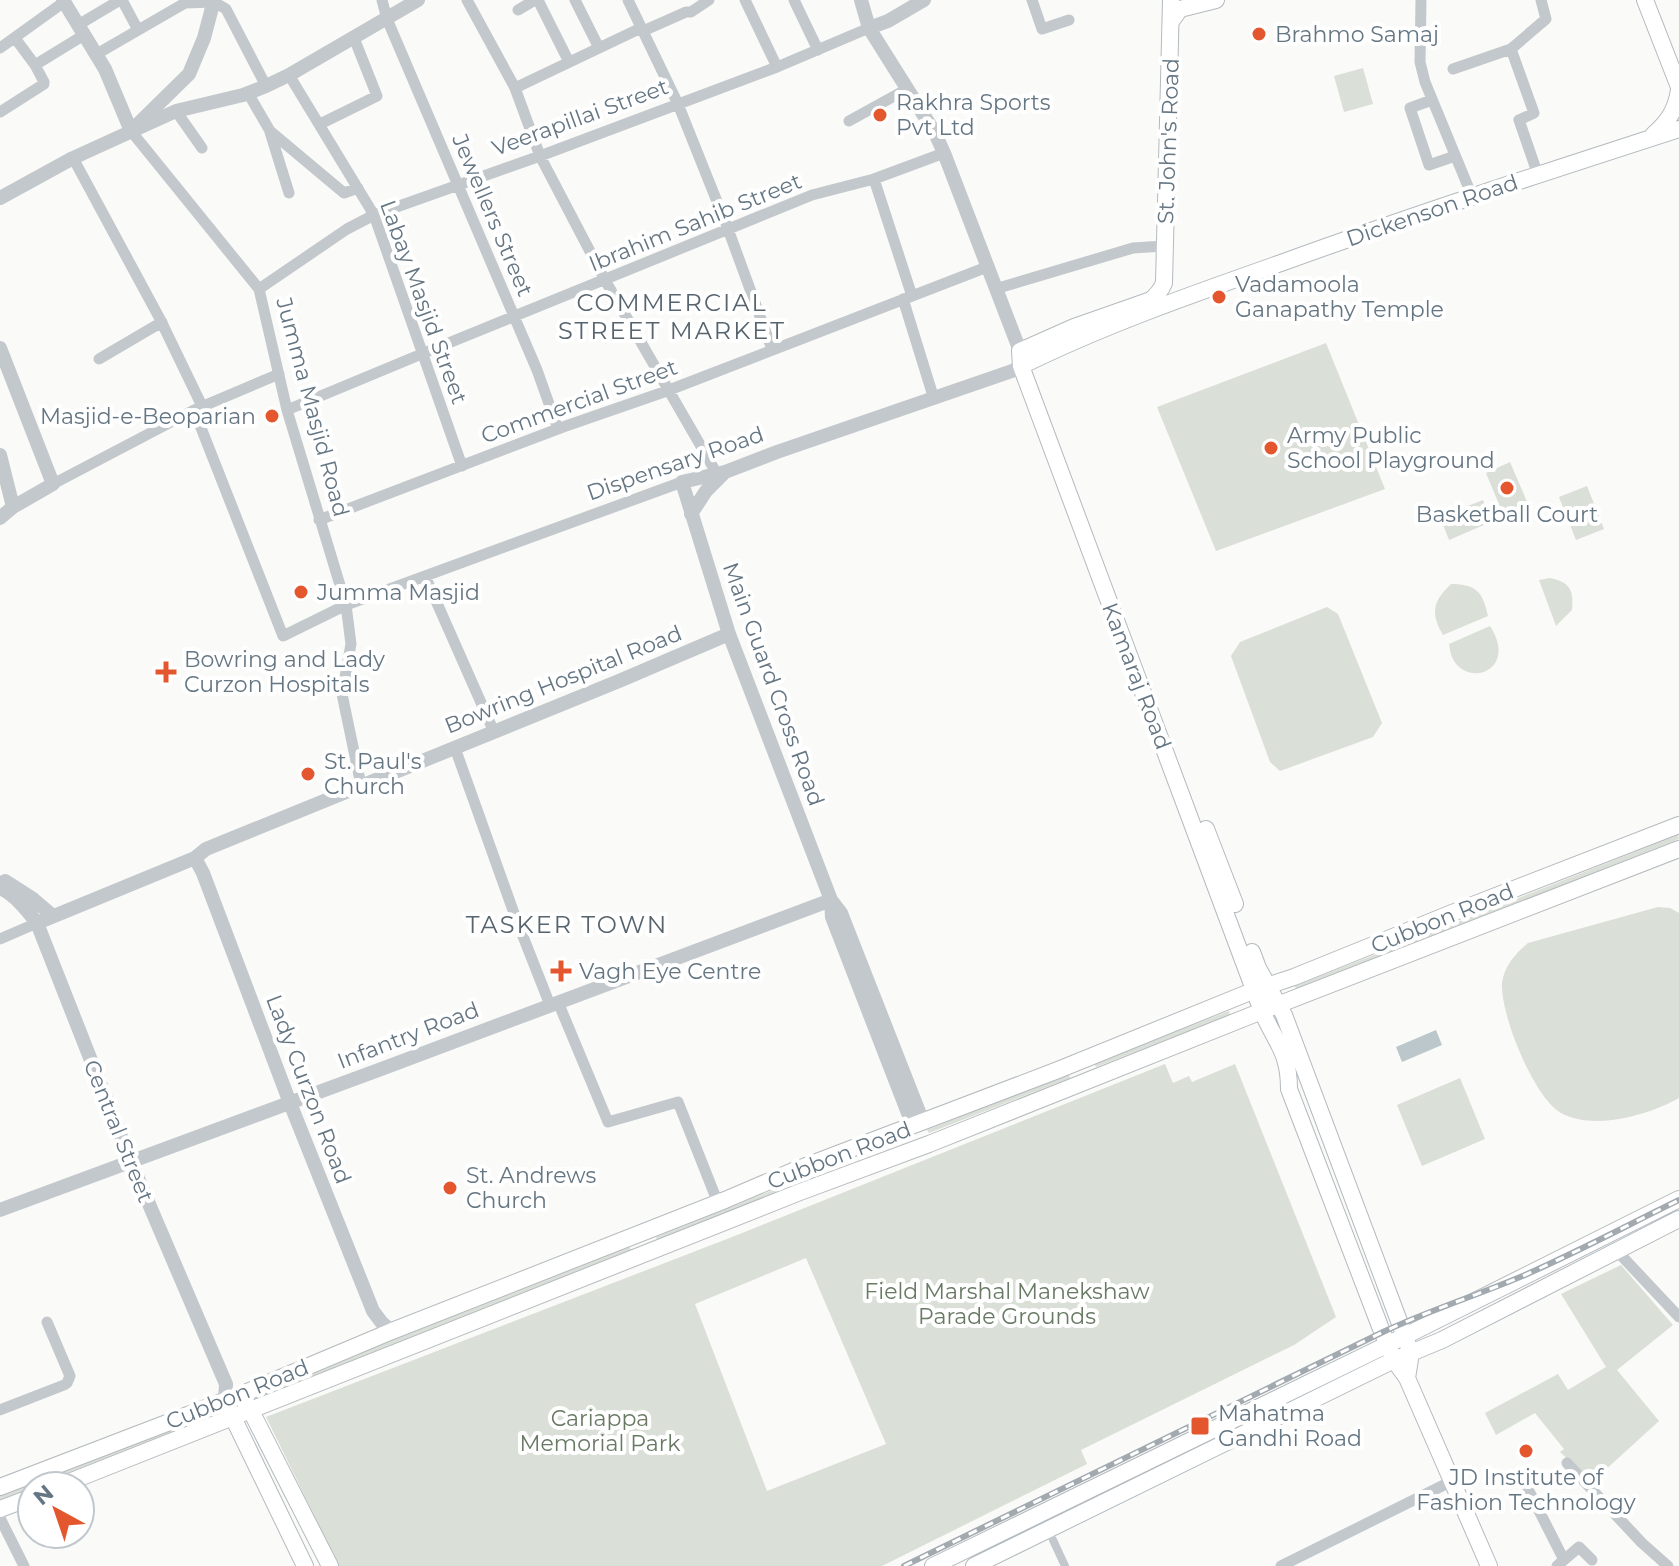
<svg xmlns="http://www.w3.org/2000/svg" width="1679" height="1566" viewBox="0 0 1679 1566" font-family="Montserrat,sans-serif">
  <rect width="100%" height="100%" fill="#fafaf8"/>
  <path fill="#dadfd7" fill-rule="evenodd" d="M1363,68l10,36 -29,8 -10,-36z
    M1326,343l59,146 -169,62 -59,-144z
    M1510,462l18,42 -25,10 -17,-41z
    M1587,486l17,43 -28,11 -17,-43z
    M1483,500l8,22 -42,18 -9,-23z
    M1550,578c20,4 24,12 22,32l-16,16 -17,-46z
    M1451,584c25,0 32,8 37,32l-45,19c-13,-22 -10,-34 8,-51z
    M1327,607l11,7 44,109 -9,14 -93,34 -10,-9 -39,-106 9,-14z
    M1490,626c29,45 -24,63 -38,31 -2,-4 -2,-9 -3,-13z
    M1678,835l1,4 -383,151 -1,-4z
    M1658,907l12,1 9,5v185c-30,17 -85,33 -118,15 -27,-15 -61,-99 -59,-130 2,-17 14,-30 26,-40z
    M1229,1011l1,4 -134,52 -2,-4z
    M1165,1064l8,19 16,-7 3,6 43,-18 101,253 -42,28 -213,105 6,14 -205,102h-543l-73,-149 461,-178zM806,1258l80,186 -119,47 -72,-187z
    M1069,1074l1,4 -141,55 -2,-3z
    M1460,1078l25,61 -63,27 -25,-61z
    M783,1186l2,4 -128,51 -1,-4z
    M629,1246l2,4 -372,149 -2,-5z
    M1621,1265l52,60 -56,45 42,51 -67,61 -32,-30 4,-3 -29,-36 -39,22 -11,-22 73,-39 10,16 38,-23 -45,-73z
    M215,1411l1,2 -5,4 -211,83v-6z"/>
  <path fill="#bbc7cb" d="M1436,1030l6,15 -40,17 -6,-15z"/>
  <g fill="none" stroke-linecap="round" stroke-linejoin="round">
    <g stroke="#b3babf" stroke-width="18">
      <path id="secondary" d="M1645,0l34,87
        M1172,20l8,-11 36,-9
        M1653,135c15,-13 23,-25 26,-45
        M1020,351l1,15 241,645c13,31 27,40 27,78l92,240 13,31 13,18 82,188
        M1020,351l54,-24 77,-27c6,-5 10,-10 13,-17l7,-283
        M1021,366c83,-41 172,-72 260,-103 132,-48 265,-91 398,-134
        M1206,829l29,75
        M1252,952l6,16 26,47 127,338 -4,25
        M240,1395l11,16 79,155
        M227,1405l78,161
        M933,1566l472,-230 274,-137
        M974,1566l420,-206 48,-20 237,-121"/>
    </g>
    <g stroke="#b5babe" stroke-width="18">
      <path id="primary" d="M59,1486l741,-294 129,-48 333,-133 417,-162
        M0,1487l240,-92 152,-64 333,-131 68,-29 265,-101 197,-80 39,-13 158,-64 227,-88
        M0,1509l32,-12"/>
    </g>
    <path stroke="#c3c8cc" stroke-width="8" d="M1053,1540l12,26"/>
    <path stroke="#c3c8cc" stroke-width="11" d="M122,0l16,30
      M382,0l5,19 150,351 21,59
      M467,0l48,88 25,68 65,124 112,194
      M538,0l31,62
      M575,0l24,48
      M628,0l50,104 50,125 44,120
      M745,0l32,67
      M794,0l24,50
      M1032,0l10,29 27,-9
      M1421,0l-1,62 5,20 47,114
      M518,10l17,-10
      M78,25l42,-25
      M643,31l43,-19h5l18,-12
      M15,38l20,27 49,-30
      M0,48l64,-46
      M95,55l90,-52 29,-1 12,7 40,77
      M1453,69l58,-20
      M289,75l85,140 88,251
      M515,88l126,-60
      M248,93l22,38 74,62 14,-5
      M1432,100l-22,8 19,57 26,-9
      M176,111l26,37
      M0,112l44,-28v-2l-9,-17
      M849,121l58,-32
      M320,124l57,-28 -23,-58
      M131,131l128,158 28,121 59,195 5,39 -9,50 19,91
      M270,132l19,61
      M73,158l87,161 42,87
      M1538,175l-19,-55 15,-7 -23,-64 35,-30 -5,-19
      M874,179l38,117
      M259,289l88,-60 27,-14 166,-59 237,-89 92,-39
      M995,289l138,-41 31,-2
      M903,299l31,100
      M99,359l63,-37
      M194,410l89,226 63,-31 336,-123
      M287,410l137,-57 388,-158 62,-16 70,-26
      M53,484l141,-74 85,-36
      M319,520l244,-93 101,-35 323,-125
      M425,576l69,156
      M455,748l60,168 35,89
      M0,939l37,-16
      M558,1002l50,120 70,-20 40,101
      M1617,1251l62,66
      M0,1410l64,-25 3,-2 3,-7 -23,-54
      M1567,1463l75,80 26,23
      M1528,1489l36,71
      M0,1518l24,48
      M1281,1566l171,-85
      M1557,1566l22,-19 13,13"/>
    <path stroke="#c3c8cc" stroke-width="14" d="M63,0l42,69 26,62
      M861,0l8,28 66,105 9,20 76,198
      M869,28l19,-7 36,-21
      M137,125l52,-51 15,-36 10,-38
      M0,198l73,-40 103,-47 67,-16 23,-9 23,-11 129,-75
      M0,348l53,136 -40,23 -13,11
      M0,455l13,52
      M691,514l15,-23 17,-17
      M195,858l8,15 87,230 83,208 9,12 10,8
      M5,881l28,18 20,17
      M0,888c15,7 27,22 37,35l94,239 95,222 -1,16
      M831,900l1,17 81,209
      M37,923l158,-65 11,-9 413,-168 110,-47
      M923,1122l-82,-209 -10,-13 -102,-266 -47,-152 43,-10 52,-20 235,-81 9,-5
      M0,1210l384,-142 447,-168"/>
    <use href="#secondary" stroke="#fff" stroke-width="16"/>
    <use href="#primary" stroke="#fff" stroke-width="16"/>
    <g stroke="#a2aab0" stroke-width="6">
      <path id="rail" d="M904,1566l479,-234c47,-22 95,-37 142,-57 52,-23 103,-50 154,-75"/>
    </g>
    <use href="#rail" stroke="#fff" stroke-width="3" stroke-dasharray="9" stroke-linecap="butt"/>
  </g>
  <g fill="#e4572e" stroke="#fff" stroke-width="3">
    <circle cx="1259" cy="34" r="8"/>
    <circle cx="880" cy="115" r="8"/>
    <circle cx="1219" cy="297" r="8"/>
    <circle cx="272" cy="416" r="8"/>
    <circle cx="1271" cy="448" r="8"/>
    <circle cx="1507" cy="488" r="8"/>
    <circle cx="301" cy="592" r="8"/>
    <path d="M162 660h8v8h8v8h-8v8h-8v-8h-8v-8h8z"/>
    <circle cx="308" cy="774" r="8"/>
    <path d="M557 959h8v8h8v8h-8v8h-8v-8h-8v-8h8z"/>
    <circle cx="450" cy="1188" r="8"/>
    <rect x="1190" y="1416" width="20" height="20" rx="4"/>
    <circle cx="1526" cy="1451" r="8"/>
  </g>
  <g text-anchor="middle" stroke-width="8" stroke-linejoin="round" paint-order="stroke">
    <g font-size="22" fill="#657683" stroke="#fff" text-anchor="start">
      <text x="1275" y="42">Brahmo Samaj</text>
      <text x="896" y="110">Rakhra Sports<tspan x="896" dy="25">Pvt Ltd</tspan></text>
      <text x="1235" y="292">Vadamoola<tspan x="1235" dy="25">Ganapathy Temple</tspan></text>
      <text x="256" y="424" text-anchor="end">Masjid-e-Beoparian</text>
      <text x="1287" y="443">Army Public<tspan x="1287" dy="25">School Playground</tspan></text>
      <text x="1507" y="522" text-anchor="middle">Basketball Court</text>
      <text x="317" y="600">Jumma Masjid</text>
      <text x="184" y="667">Bowring and Lady<tspan x="184" dy="25">Curzon Hospitals</tspan></text>
      <text x="324" y="769">St. Paul's<tspan x="324" dy="25">Church</tspan></text>
      <text x="579" y="979">Vagh Eye Centre</text>
      <text x="466" y="1183">St. Andrews<tspan x="466" dy="25">Church</tspan></text>
      <text x="1218" y="1421">Mahatma<tspan x="1218" dy="25">Gandhi Road</tspan></text>
      <text x="1526" y="1485" text-anchor="middle">JD Institute of<tspan x="1526" dy="25">Fashion Technology</tspan></text>
    </g>
    <g font-size="22" fill="#657683" stroke="#fff">
      <text transform="translate(580 117) rotate(-20)" y="8">Veerapillai Street</text>
      <text transform="translate(1168 141) rotate(-88)" y="8">St. John's Road</text>
      <text transform="translate(1432 210) rotate(-19)" y="8">Dickenson Road</text>
      <text transform="translate(493 215) rotate(67)" y="8">Jewellers Street</text>
      <text transform="translate(695 222) rotate(-22)" y="8">Ibrahim Sahib Street</text>
      <text transform="translate(424 302) rotate(70)" y="8">Labay Masjid Street</text>
      <text transform="translate(579 401) rotate(-20)" y="8">Commercial Street</text>
      <text transform="translate(313 407) rotate(75)" y="8">Jumma Masjid Road</text>
      <text transform="translate(675 463) rotate(-19)" y="8">Dispensary Road</text>
      <text transform="translate(1137 676) rotate(69)" y="8">Kamaraj Road</text>
      <text transform="translate(563 679) rotate(-22)" y="8">Bowring Hospital Road</text>
      <text transform="translate(774 684) rotate(70)" y="8">Main Guard Cross Road</text>
      <text transform="translate(1442 918) rotate(-22)" y="8">Cubbon Road</text>
      <text transform="translate(408 1035) rotate(-21)" y="8">Infantry Road</text>
      <text transform="translate(309 1089) rotate(69)" y="8">Lady Curzon Road</text>
      <text transform="translate(119 1131) rotate(68)" y="8">Central Street</text>
      <text transform="translate(839 1155) rotate(-21)" y="8">Cubbon Road</text>
      <text transform="translate(237 1394) rotate(-22)" y="8">Cubbon Road</text>
    </g>
    <g font-size="22" fill="#687a64" stroke="#fff">
      <text x="1007" y="1299">Field Marshal Manekshaw<tspan x="1007" dy="25">Parade Grounds</tspan></text>
      <text x="600" y="1426">Cariappa<tspan x="600" dy="25">Memorial Park</tspan></text>
    </g>
    <g font-size="24" letter-spacing="2" fill="#57646e" stroke="#fff">
      <text x="672" y="311">COMMERCIAL<tspan x="672" dy="28">STREET MARKET</tspan></text>
      <text x="567" y="933">TASKER TOWN</text>
    </g>
  </g>
  <g transform="translate(56 1510) rotate(320)"><circle r="38" fill="#ffffff" stroke="#c1c8cd" stroke-width="2"/>
  <path d="M0-6L14 30L0 20L-14 30Z" fill="#e4572e"/>
  <text y="-12" font-size="22" font-weight="bold" text-anchor="middle" fill="#657683">N</text>
  </g>
</svg>
